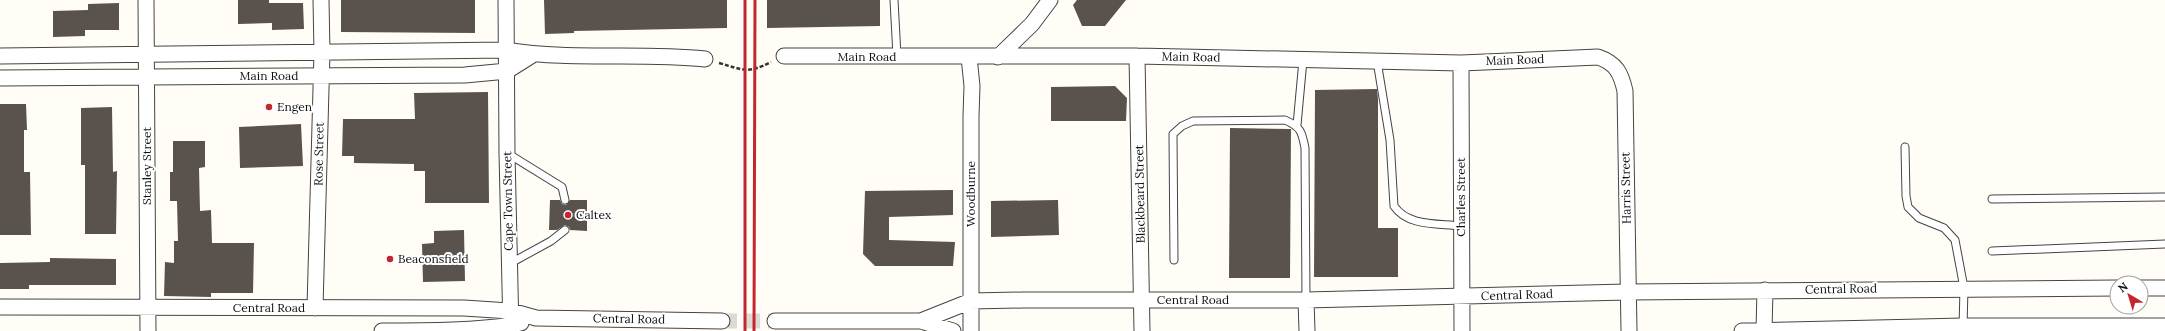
<svg xmlns="http://www.w3.org/2000/svg" width="2165" height="331" viewBox="0 0 2165 331" font-family="Lora,serif">
  <rect width="100%" height="100%" fill="#fffdf5"/>
  <path fill="#5a524d" d="M238,0h31v3h34l1,26 -32,1v-7l-34,1z
    M341,0h134v33l-134,-1z
    M544,0h183v28l-153,3v2l-29,1z
    M767,0h113v26l-113,2z
    M1077,0h49l-21,26h-23l-9,-21z
    M119,3v27h-34v6l-32,1v-26l35,-1v-6z
    M1115,86l12,12 -1,23h-75v-34z
    M1377,89l1,10v129h20v49h-84l1,-187z
    M488,92l1,111h-64v-32h-11v-7l-60,-1v-7h-12l1,-37h72l-1,-26z
    M0,104h26l1,26h-3v42h6l1,63h-31z
    M112,107l1,65 4,-1 -1,63h-31v-69h-4v-57z
    M301,124l2,42 -63,2 -1,-41z
    M1230,128l61,1 -1,149h-61z
    M173,141h32v26l-6,1 1,43 11,-1 1,33h42l-1,50h-42v4l-47,-1 1,-34 9,1v-22h4l-1,-40h-7v-29h3z
    M953,190v25l-64,2v23l66,2 -2,24h-78l-12,-12 2,-63z
    M550,200h10l2,4 4,1 4,-5h17v31l-17,-1 -1,-3 -4,-2 -8,5h-8z
    M1058,200l1,35 -68,2v-36z
    M464,230l1,51 -42,1 -1,-38 12,-1v-12z
    M50,258l66,1v26h-87v4h-29v-26l50,-1z"/>
  <g fill="none" stroke-linecap="round" stroke-linejoin="round">
    <path stroke="#dbdad3" stroke-width="15" stroke-dasharray="15 8" stroke-linecap="butt" d="M722,321h53"/>
    <g stroke="#444" stroke-width="9">
      <path id="service" d="M894,0l3,56
        M1377,61l13,79 4,66c14,21 45,17 67,20
        M1297,125l6,-65
        M1905,147l1,49 2,11 11,11 25,10 11,12 9,48 -1,40
        M507,153l55,34 3,13
        M1992,199l173,-2
        M1992,251l173,-7
        M1174,260l-1,-126 9,-8 11,-5 92,-1c16,7 17,12 20,28l1,152
        M509,264l42,-23 14,-11"/>
    </g>
    <g stroke="#444" stroke-width="17">
      <path id="minor" d="M146,0l2,331
        M506,0l1,153 4,178
        M0,56l506,-6c66,11 133,2 199,9
        M784,56h353l324,7 137,-6c18,6 23,16 27,34l4,240
        M1137,56l5,275
        M969,57l3,29 -1,30v215
        M998,57l34,-33 18,-24
        M1461,63l1,268
        M0,78l465,-3 42,-4 27,-17
        M2141,288h24
        M1306,300l1,31
        M0,307l464,1 47,3 25,7 186,3
        M315,308l7,-256 -1,-52
        M775,321h146l32,10
        M921,321l50,-20 52,-1h283l321,-8 490,-4
        M1764,330l1,-40
        M382,331c40,0 102,0 139,-8
        M1742,331l221,-5h202"/>
    </g>
    <path stroke="#333" stroke-width="2.5" stroke-dasharray="4 2" stroke-linecap="butt" d="M719,63c25,7 28,11 52,-1"/>
    <use href="#service" stroke="#fff" stroke-width="7"/>
    <use href="#minor" stroke="#fff" stroke-width="15"/>
    <path stroke="#c4262e" stroke-width="3" d="M745,331v-331
      M754,331l1,-331"/>
  </g>
  <g fill="#c4262e" stroke="#fff" stroke-width="1.5">
    <circle cx="269" cy="107" r="4"/>
    <circle cx="568" cy="215" r="4"/>
    <circle cx="390" cy="259" r="4"/>
  </g>
  <g text-anchor="middle" stroke-width="4" stroke-linejoin="round" paint-order="stroke">
    <g font-size="12" fill="#111" stroke="#fff">
      <text x="867" y="61">Main Road</text>
      <text transform="translate(1191 57) rotate(1)" y="4">Main Road</text>
      <text transform="translate(1515 60) rotate(-2)" y="4">Main Road</text>
      <text x="269" y="80">Main Road</text>
      <text transform="translate(319 154) rotate(-89)" y="4">Rose Street</text>
      <text transform="translate(147 166) rotate(-90)" y="4">Stanley Street</text>
      <text transform="translate(1626 188) rotate(-91)" y="4">Harris Street</text>
      <text transform="translate(971 194) rotate(-90)" y="4">Woodburne</text>
      <text transform="translate(1140 194) rotate(-91)" y="4">Blackbeard Street</text>
      <text transform="translate(1461 197) rotate(-90)" y="4">Charles Street</text>
      <text transform="translate(508 201) rotate(-91)" y="4">Cape Town Street</text>
      <text transform="translate(1841 289) rotate(-1)" y="4">Central Road</text>
      <text transform="translate(1517 295) rotate(-2)" y="4">Central Road</text>
      <text x="1193" y="304">Central Road</text>
      <text x="269" y="312">Central Road</text>
      <text transform="translate(629 319) rotate(1)" y="4">Central Road</text>
    </g>
    <g font-size="12" fill="#111" stroke="#fff" text-anchor="start">
      <text x="277" y="111">Engen</text>
      <text x="576" y="219">Caltex</text>
      <text x="398" y="263">Beaconsfield</text>
    </g>
  </g>
  <g transform="translate(2129 295) rotate(322)"><circle r="19" fill="#ffffff" stroke="#a0a0a0"/>
  <path d="M0-3L7 15L0 10L-7 15Z" fill="#c4262e"/>
  <text y="-6" font-size="11" font-weight="bold" text-anchor="middle" fill="#111111">N</text>
  </g>
</svg>
